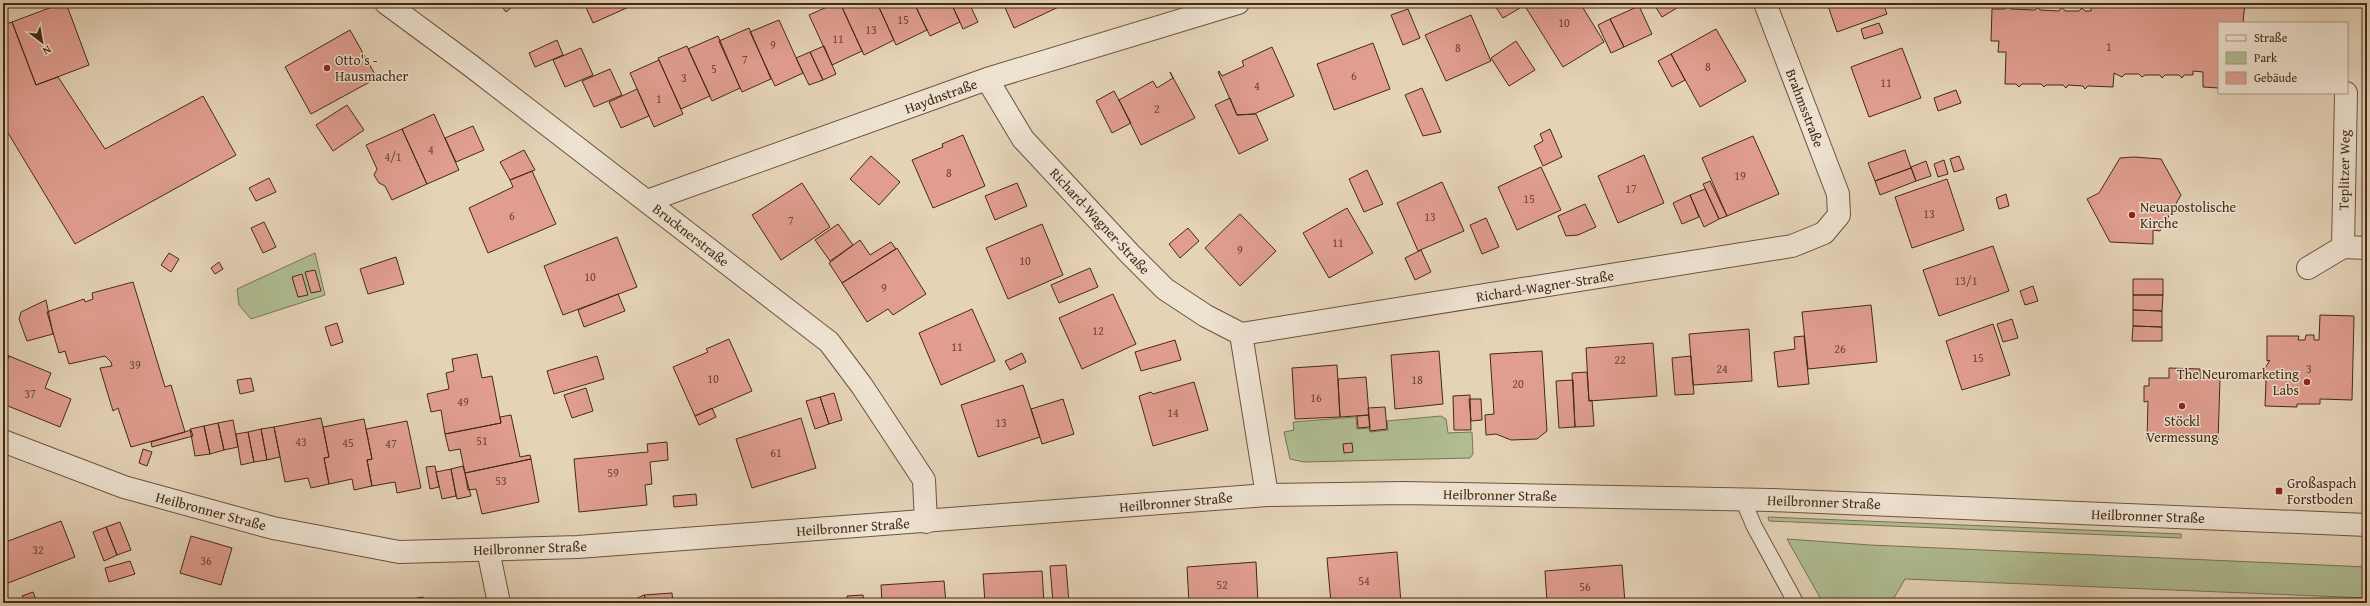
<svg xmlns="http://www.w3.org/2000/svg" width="2370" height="606" viewBox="0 0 2370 606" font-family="'Gentium Book Plus',serif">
  <rect width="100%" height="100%" fill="#e5d3b8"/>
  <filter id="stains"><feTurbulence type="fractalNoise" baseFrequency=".005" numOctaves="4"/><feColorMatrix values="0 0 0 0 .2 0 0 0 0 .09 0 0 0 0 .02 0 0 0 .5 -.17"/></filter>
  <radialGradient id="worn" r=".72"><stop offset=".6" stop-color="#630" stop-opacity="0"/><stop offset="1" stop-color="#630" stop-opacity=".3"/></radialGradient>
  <path fill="#b0be92" stroke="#7a7453" d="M315,253l10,42 -74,24 -12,-14 -2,-16z
    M1441,416l5,3 2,14 24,-1 1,22 -3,4 -166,4 -14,-3 -6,-27 10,-2 -1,-8 63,-5 1,12 13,-1v4l18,-2 -1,-9z
    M1768,517l413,17v4l-412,-17z
    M1787,539l83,6 497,22v31l-462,-19 -14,24h-68z"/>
  <path fill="#e19e90" stroke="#442a14" d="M63,3h3l23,62 -53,20 -24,-63z
    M499,3h18l-11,9z
    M584,3h46l1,3 -38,17z
    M836,3h4l22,48 -30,14 -23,-50z
    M847,3h30l17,37 -30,15 -23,-50z
    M877,3h37l13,27 -31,15z
    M914,3h37l9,19 -30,14z
    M951,3h18l9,19 -15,7z
    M1003,3h64l-53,25z
    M1493,3h24l3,5 -17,10z
    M1523,3h57l24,39 -41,25z
    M1653,3h32l-23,14z
    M1827,3h56l4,11 -50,18z
    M2091,3h154l-2,20h-24v65l-16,-1v-15l-10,-1v4h-9l-2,3 -3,-3h-14l-3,3 -2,-3h-15l-3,2 -3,-3h-14l-3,3 -8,-4 -1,14 -25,-1 -3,3 -2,-3 -15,-1 -2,3 -3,-3h-17l-2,2 -3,-3h-19l-3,3 -3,-3h-11l1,-32h-8l1,-11h-8l1,-32h13l3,-3 3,3 24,1 3,-3 2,3 19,1 3,-4 3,4h14l3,-3 3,3h6z
    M1639,6l13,28 -28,13 -14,-28z
    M1408,9l12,29 -17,7 -12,-30z
    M1471,15l20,46 -45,20 -21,-46z
    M1610,19l14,28 -13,6 -13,-28z
    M779,20l24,53 -28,13 -25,-54z
    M12,22l24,63 22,-8 47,72 98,-53 33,59 -161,89 -70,-116 -2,1v-104z
    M1879,23l4,10 -19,6 -3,-10z
    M749,28l22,51 -29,13 -23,-51z
    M1716,29l30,52 -46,26 -29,-53z
    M350,30l27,48 -66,36 -26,-47z
    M718,36l22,52 -28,13 -24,-52z
    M557,40l6,15 -28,12 -6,-14z
    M1516,41l19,29 -26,16 -18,-28z
    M1373,43l17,46 -56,21 -17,-46z
    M687,46l23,50 -29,13 -23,-51z
    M824,46l12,28 -13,6 -13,-28z
    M1272,47l22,49 -40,18 -17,1 -19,-43 1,-1 3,5 22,-10 -2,-5z
    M581,48l12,27 -28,12 -12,-27z
    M1902,48l19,50 -52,19 -18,-50z
    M810,52l13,28 -14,5 -13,-27z
    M1671,54l14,26 -13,7 -14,-26z
    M659,60l24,54 -29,13 -24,-54z
    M610,69l12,26 -28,12 -12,-26z
    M1170,72l25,46 -54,27 -22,-45 34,-19 4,7 16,-10z
    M1422,88l19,44 -18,4 -18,-41z
    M637,89l12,27 -28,12 -12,-26z
    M1956,90l5,13 -23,8 -4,-13z
    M1114,91l17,32 -19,10 -16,-32z
    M1230,98l7,17 19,-1 12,26 -29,14 -24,-49z
    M347,105l17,25 -31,21 -17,-26z
    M434,114l25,56 -32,14 -25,-55z
    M473,126l11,24 -28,12 -11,-24z
    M402,129l25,55 -35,16 -7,-14 -6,-3 -5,-8 3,-6 -11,-24z
    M1550,129l12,28 -19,9 -9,-20 9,-5 -3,-7z
    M963,135l22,51 -52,22 -21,-48 31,-13 -1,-3z
    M1753,136l26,58 -52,22 -25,-58z
    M524,150l11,20 -25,10 -10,-18z
    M1905,150l6,18 -36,13 -7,-18z
    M1644,155l20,48 -46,20 -20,-47z
    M871,156l29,26 -21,23 -29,-26z
    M1959,156l5,13 -10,3 -4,-13z
    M2134,157l27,2 20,36 -21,36 -7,-1v14l-43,-2 -23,-43 12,-6 21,-35z
    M1944,160l4,14 -10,3 -4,-13z
    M1926,161l5,15 -15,5 -5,-14z
    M1541,167l20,43 -44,20 -19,-43z
    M1911,168l5,13 -36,14 -5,-14z
    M1367,170l16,34 -19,8 -15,-33z
    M532,171l24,53 -68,29 -19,-45 44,-21 -3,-7z
    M269,178l7,14 -20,9 -7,-13z
    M1947,179l17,51 -52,18 -17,-51z
    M1710,181l17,35 -8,3 -16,-35z
    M1442,182l22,49 -46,20 -21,-48z
    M802,183l28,44 -49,33 -29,-45z
    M1017,183l10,23 -32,14 -10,-24z
    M1705,189l14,30 -15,8 -14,-32z
    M2006,194l3,12 -10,3 -3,-11z
    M1690,195l9,22 -17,7 -9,-21z
    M1585,204l11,23 -18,8 -12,1 -8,-20z
    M1347,208l26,45 -44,25 -26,-45z
    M1240,214l36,37 -36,35 -35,-38z
    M1486,218l13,29 -17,7 -12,-29z
    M264,222l12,25 -13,6 -12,-25z
    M838,224l15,21 -23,16 -15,-21z
    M1042,224l21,51 -55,24 -22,-51z
    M1188,228l11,13 -19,17 -11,-14z
    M617,237l20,50 -74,28 -19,-49z
    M860,240l10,15 21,-13 5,7 -54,34 -13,-20z
    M1993,246l16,45 -70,25 -16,-46z
    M897,248l29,46 -33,21 -5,-6 -21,13 -25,-39z
    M1421,250l10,22 -16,8 -10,-22z
    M169,253l10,6 -8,13 -10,-7z
    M396,257l8,27 -36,10 -8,-25z
    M219,262l4,7 -8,5 -4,-6z
    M1090,268l8,19 -39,16 -8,-18z
    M315,270l6,21 -10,2 -6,-21z
    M302,274l6,21 -10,2 -6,-20z
    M2133,279h30v16h-30z
    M133,282l32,105 6,-2 14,47 -54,15 -13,-39 -5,3 -13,-43 12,-2 -1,-4 -6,-6 -36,8 -4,-13 -6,2 -12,-41 37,-13 1,3 8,-3 -1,-6z
    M2033,286l5,15 -13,4 -5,-14z
    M618,294l7,17 -41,16 -6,-17z
    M1113,294l23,50 -54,25 -23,-51z
    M2133,295h30l-1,16 -29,-1z
    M46,300l7,34 -26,7 -8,-22 2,-7z
    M1871,305l6,57 -69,7 -6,-57z
    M972,309l23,52 -54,24 -22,-52z
    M2133,310l29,1v16l-29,-1z
    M2320,315l34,1 -2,84 -32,-1v5h-23v3l-32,-1 1,-25 -6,-4 10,-17 -3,1v-25h32l-1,4h7l1,-5h8v5h5z
    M2012,319l6,19 -15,4 -6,-18z
    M337,323l6,19 -12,4 -6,-19z
    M1993,324l17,51 -48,15 -16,-49z
    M2133,326l29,1v14h-30z
    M1749,329l3,52 -59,4 -4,-51z
    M1804,336l5,48 -31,3 -4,-35 21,-3 -1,-12z
    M729,339l23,52 -57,25 -22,-49 35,-15 -2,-3z
    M1175,340l6,20 -40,11 -6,-19z
    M1653,343l4,53 -68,5 -3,-53z
    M1439,351l4,53 -48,5 -4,-54z
    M1542,351l5,80 -10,8 -26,1 -15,-6 -10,1 -1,-20 9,-1 -4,-60z
    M3,352l6,4 -6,13z
    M1022,353l4,9 -16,8 -5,-9z
    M477,354l5,24 10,-2 9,47 -56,11 -4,-24 -10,2 -4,-18 22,-5 -3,-16 8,-2 -2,-12z
    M9,356l42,17 -6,15 26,11 -11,28 -57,-23v-35z
    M597,356l7,23 -50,15 -7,-23z
    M1691,356l3,38 -19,1 -3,-37z
    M1337,365l3,52 -45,2 -3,-51z
    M2169,368l31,1v9l20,1 -2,62 -71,-2 1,-38 -4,1v-16h5v-8h20z
    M1587,372l2,29 3,-1 2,26 -19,1 -3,-54z
    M1366,377l3,38 -29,2 -2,-38z
    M251,378l3,13 -14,3 -3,-14z
    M1573,380l2,47 -16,1 -3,-47z
    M1194,382l14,48 -55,16 -14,-50 12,-4 2,2z
    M1023,385l17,52 -62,20 -17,-52z
    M586,388l7,23 -21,7 -8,-23z
    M834,393l8,27 -13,4 -9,-27z
    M1470,395l1,35h-17l-1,-34z
    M820,397l9,27 -14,5 -9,-28z
    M1063,399l11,35 -32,10 -11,-35z
    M1469,399h12l1,21 -11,1z
    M1385,407l2,22 -17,2 -2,-23z
    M712,408l4,9 -17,8 -4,-9z
    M511,415l9,42 10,-2 1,4 -66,14 -5,-24 -11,2 -4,-17 56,-11 -1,-6z
    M1369,415l1,12 -12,1 -1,-12z
    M321,418l8,39 -5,1 5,26 -18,4 -3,-10 -23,4 -11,-55z
    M801,418l15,50 -64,20 -16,-49z
    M364,419l8,40 -5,1 5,26 -18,4 -2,-11 -23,5 -5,-26 5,-1 -6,-30z
    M233,420l5,27 -14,3 -6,-27z
    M407,421l14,67 -24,5 -2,-11 -23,4 -5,-26 5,-1 -6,-30z
    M218,423l6,27 -14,4 -6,-28z
    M204,426l6,28 -15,2 -5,-27z
    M274,427l6,30 -13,3 -6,-31z
    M261,429l6,31 -13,2 -6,-30z
    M191,430l2,6 -41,11 -1,-5z
    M248,432l6,30 -13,3 -5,-31z
    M667,442l1,18 -18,2 2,22 -7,1 2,20 -68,7 -5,-53 74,-7 -1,-8z
    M1352,443l1,9 -9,1 -1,-9z
    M143,449l9,3 -5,14 -8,-3z
    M531,459l8,43 -57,12 -6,-25 -8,1 -3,-17z
    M435,466l4,21 -9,2 -4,-22z
    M463,466l8,30 -14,3 -6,-30z
    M451,469l5,27 -14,3 -6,-27z
    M696,494l1,11 -23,2 -1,-11z
    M61,521l14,36 -72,28v-42z
    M120,522l11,28 -14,5 -11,-28z
    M106,527l11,28 -13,6 -11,-29z
    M191,536l41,12 -11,37 -41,-12z
    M1397,552l4,51h-70l-4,-45z
    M130,561l5,13 -26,8 -4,-14z
    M1256,562l2,41h-69l-2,-36z
    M1066,565l3,38h-16l-3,-37z
    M1622,565l3,38h-78l-2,-32z
    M1042,571l2,32h-59l-2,-29z
    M944,581l2,22h-64l-1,-18z
    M33,592l4,10 -12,1 -3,-7z
    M672,593l1,10h-26l-3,-8z
    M644,595l3,8h-20z
    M863,595l1,8h-16l-1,-7z
    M423,597l1,6h-31v-1z"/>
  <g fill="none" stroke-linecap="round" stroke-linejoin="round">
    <g stroke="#6c543d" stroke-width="17">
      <path id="service" d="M1743,500l11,26 42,77"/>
    </g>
    <g stroke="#6c543d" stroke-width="24">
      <path id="minor" d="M386,3l84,62 359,277 33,44 62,94 2,42
        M987,79l36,60 107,115 35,35 41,27 35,18 551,-88 32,-13 15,-18 -1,-21 -73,-191
        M647,201l340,-122 251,-76
        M2343,247l3,-154
        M2308,268l35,-21 24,1
        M1241,334l26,161
        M488,550l11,53"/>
    </g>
    <g stroke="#6c543d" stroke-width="24">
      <path id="tertiary" d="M3,441l121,46 149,41 126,24 179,-5 689,-52 137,-2 367,7 596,25"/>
    </g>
    <use href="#service" stroke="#eee2d1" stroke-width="15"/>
    <use href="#minor" stroke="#eee2d1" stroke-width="22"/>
    <use href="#tertiary" stroke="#eee2d1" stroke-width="22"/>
  </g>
  <g fill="#8f2418" stroke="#eee2d1" stroke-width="1.5">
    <circle cx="327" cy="68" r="4"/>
    <circle cx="2132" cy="215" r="4"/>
    <circle cx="2307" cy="382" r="4"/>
    <circle cx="2182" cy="406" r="4"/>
    <rect x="2275" y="487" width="8" height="8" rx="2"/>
  </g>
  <g text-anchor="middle" stroke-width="3" stroke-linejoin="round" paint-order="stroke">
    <g font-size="12" fill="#6b4733">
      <text x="903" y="24">15</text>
      <text x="1564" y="27">10</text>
      <text x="871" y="34">13</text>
      <text x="838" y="43">11</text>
      <text x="773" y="49">9</text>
      <text x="2109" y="51">1</text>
      <text x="1458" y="52">8</text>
      <text x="745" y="64">7</text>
      <text x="1708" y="71">8</text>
      <text x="714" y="73">5</text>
      <text x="1354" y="80">6</text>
      <text x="684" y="82">3</text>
      <text x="1886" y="87">11</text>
      <text x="1257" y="90">4</text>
      <text x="659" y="103">1</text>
      <text x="1157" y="113">2</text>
      <text x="431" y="154">4</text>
      <text x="393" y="161">4/1</text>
      <text x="949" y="177">8</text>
      <text x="1740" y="180">19</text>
      <text x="1631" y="193">17</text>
      <text x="1529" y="203">15</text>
      <text x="1929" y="218">13</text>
      <text x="512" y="220">6</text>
      <text x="1430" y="221">13</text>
      <text x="791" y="225">7</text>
      <text x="1338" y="247">11</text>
      <text x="1240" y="254">9</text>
      <text x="1025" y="265">10</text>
      <text x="590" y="281">10</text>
      <text x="1966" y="285">13/1</text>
      <text x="884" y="292">9</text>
      <text x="1098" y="335">12</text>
      <text x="957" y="351">11</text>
      <text x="1840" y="353">26</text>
      <text x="1978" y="362">15</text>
      <text x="1620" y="364">22</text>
      <text x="135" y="369">39</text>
      <text x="1722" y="373">24</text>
      <text x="2309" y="373">3</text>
      <text x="713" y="383">10</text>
      <text x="1417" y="384">18</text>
      <text x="1518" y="388">20</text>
      <text x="30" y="398">37</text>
      <text x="1316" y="402">16</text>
      <text x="463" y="406">49</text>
      <text x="1173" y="417">14</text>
      <text x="1001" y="427">13</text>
      <text x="482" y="445">51</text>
      <text x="301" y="446">43</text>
      <text x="348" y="447">45</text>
      <text x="391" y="448">47</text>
      <text x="776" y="457">61</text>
      <text x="613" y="477">59</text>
      <text x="501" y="485">53</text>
      <text x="38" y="554">32</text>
      <text x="206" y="565">36</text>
      <text x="1364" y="585">54</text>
      <text x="1222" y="589">52</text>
      <text x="1585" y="591">56</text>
    </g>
    <g font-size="14" fill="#442a14" stroke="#eee2d1" text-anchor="start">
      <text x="335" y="65">Otto's -<tspan x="335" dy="16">Hausmacher</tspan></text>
      <text x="2140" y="212">Neuapostolische<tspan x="2140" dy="16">Kirche</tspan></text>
      <text x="2299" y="379" text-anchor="end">The Neuromarketing<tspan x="2299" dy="16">Labs</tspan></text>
      <text x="2182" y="426" text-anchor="middle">Stöckl<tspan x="2182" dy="16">Vermessung</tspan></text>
      <text x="2287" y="488">Großaspach<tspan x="2287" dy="16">Forstboden</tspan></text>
    </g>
    <g font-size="14" fill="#442a14" stroke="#eee2d1">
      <text transform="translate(941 96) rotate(-20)" y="5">Haydnstraße</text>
      <text transform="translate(1805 108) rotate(69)" y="5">Brahmsstraße</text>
      <text transform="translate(2344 170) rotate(-89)" y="5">Teplitzer Weg</text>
      <text transform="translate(1100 221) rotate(47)" y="5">Richard-Wagner-Straße</text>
      <text transform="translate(691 235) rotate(38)" y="5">Brucknerstraße</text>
      <text transform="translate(1545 286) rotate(-9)" y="5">Richard-Wagner-Straße</text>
      <text transform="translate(1500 495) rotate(1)" y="5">Heilbronner Straße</text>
      <text transform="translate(1176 502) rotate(-5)" y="5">Heilbronner Straße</text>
      <text transform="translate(1824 502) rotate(2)" y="5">Heilbronner Straße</text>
      <text transform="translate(211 511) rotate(15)" y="5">Heilbronner Straße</text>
      <text transform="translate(2148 516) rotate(2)" y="5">Heilbronner Straße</text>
      <text transform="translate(853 527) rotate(-4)" y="5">Heilbronner Straße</text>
      <text transform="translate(530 548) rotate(-2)" y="5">Heilbronner Straße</text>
    </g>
  </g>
  <rect width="2370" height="606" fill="none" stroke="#e5d3b8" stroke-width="16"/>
  <rect x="4" y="4" width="2362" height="598" fill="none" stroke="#442a14" stroke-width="2"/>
  <rect x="8" y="8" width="2354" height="590" fill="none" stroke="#442a14"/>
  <rect x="2218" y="22" width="130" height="72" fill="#eee2d1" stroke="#aa9885"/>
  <rect x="2226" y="35" width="20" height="6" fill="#eee2d1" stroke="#aa9885"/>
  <text x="2254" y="42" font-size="12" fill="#442a14">Straße</text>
  <rect x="2226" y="52" width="20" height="12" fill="#b0be92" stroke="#aa9885"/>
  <text x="2254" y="62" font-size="12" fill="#442a14">Park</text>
  <rect x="2226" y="72" width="20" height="12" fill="#e19e90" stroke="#aa9885"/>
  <text x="2254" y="82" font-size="12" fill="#442a14">Gebäude</text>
  <g transform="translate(42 42) rotate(149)" stroke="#eee2d1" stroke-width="3" paint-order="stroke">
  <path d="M0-3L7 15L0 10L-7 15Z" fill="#442a14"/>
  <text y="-6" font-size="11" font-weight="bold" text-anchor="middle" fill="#442a14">N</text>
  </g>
  <rect width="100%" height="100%" filter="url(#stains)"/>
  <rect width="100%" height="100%" fill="url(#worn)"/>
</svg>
